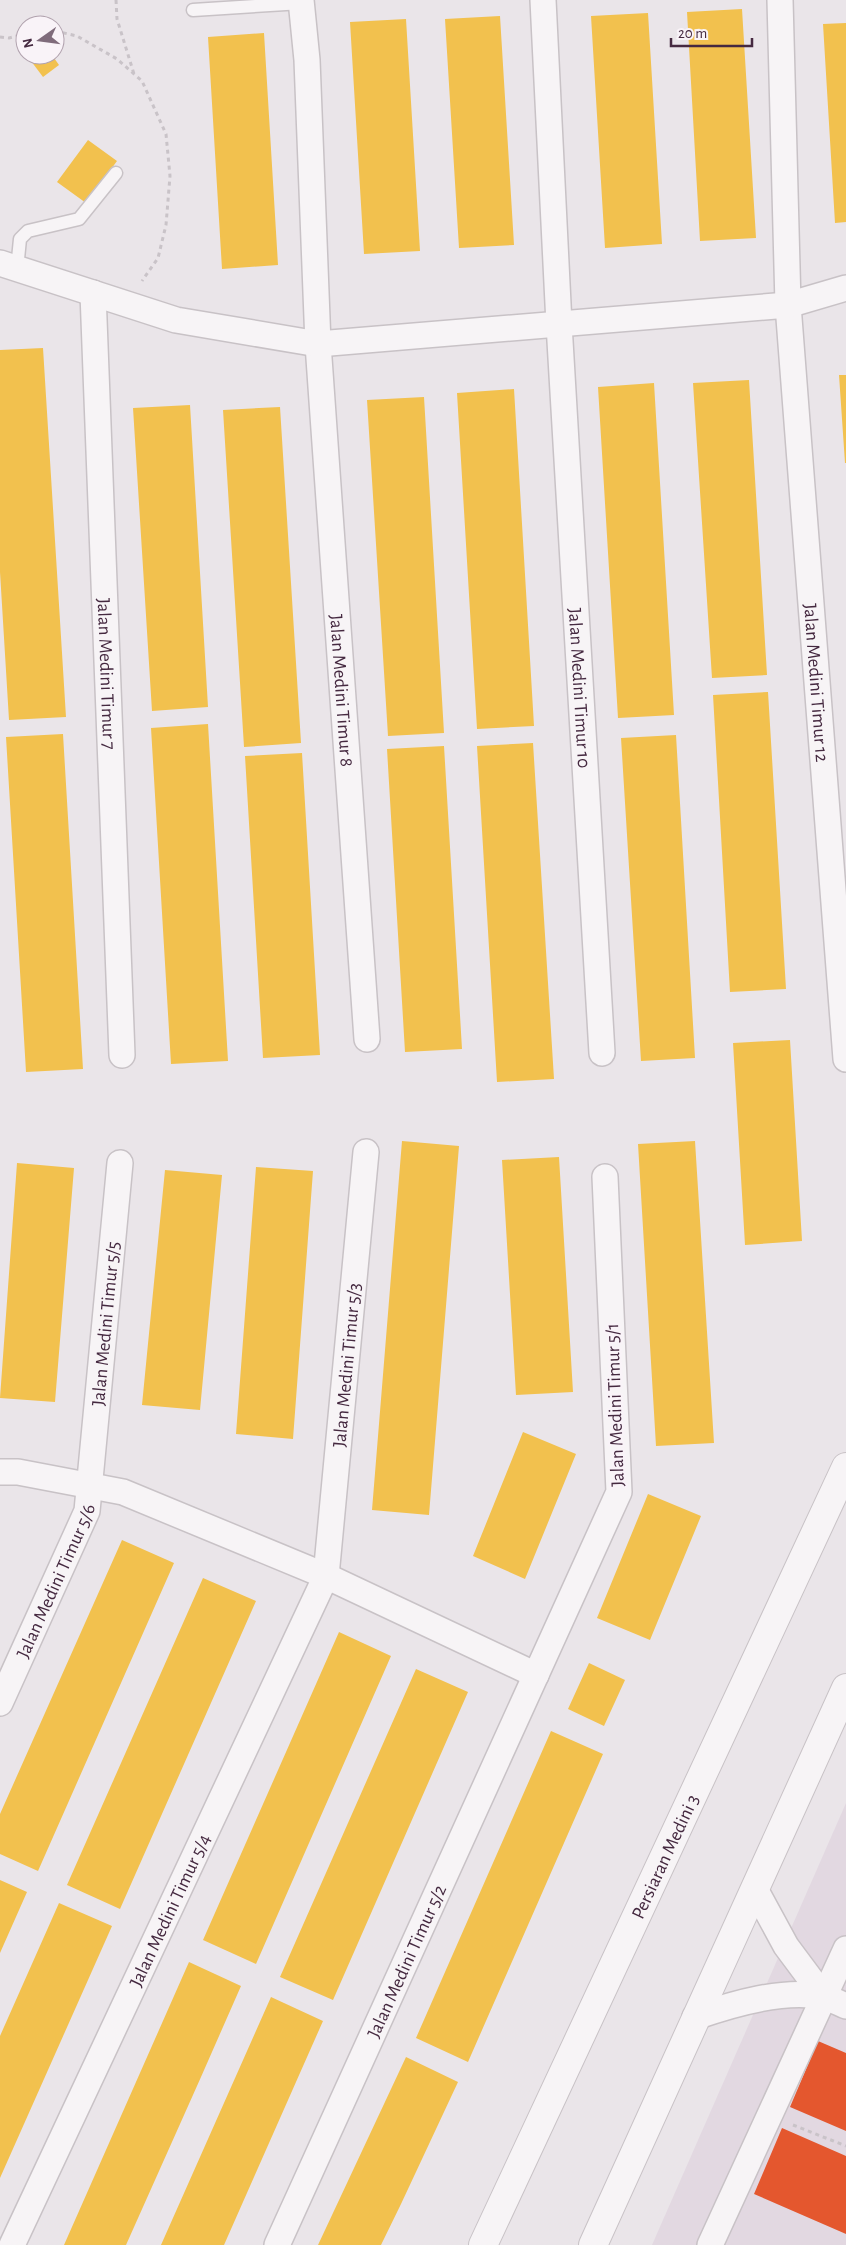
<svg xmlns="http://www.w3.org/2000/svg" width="846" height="2245" viewBox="0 0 846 2245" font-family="'Alegreya Sans',sans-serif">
  <rect width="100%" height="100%" fill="#eae5e9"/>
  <path fill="#e2d8e1" d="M846,1803v442h-194z"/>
  <path fill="#f2c14e" d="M742,9l14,229 -56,3 -13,-229z
    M648,13l14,231 -57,4 -14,-232z
    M500,16l14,229 -55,3 -14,-229z
    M406,19l14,232 -56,3 -14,-232z
    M846,23v199l-11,1 -12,-199z
    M264,33l14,232 -56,4 -14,-232z
    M31,55h21l7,10 -16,12 -15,-20z
    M88,140l29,21 -31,42 -29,-21z
    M43,348l23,369 -57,3 -9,-148v-222z
    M839,375h7v88h-1z
    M749,380l18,295 -55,3 -19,-295z
    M654,383l20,332 -56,3 -20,-331z
    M514,389l20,337 -57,3 -20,-336z
    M424,397l20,336 -56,3 -21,-336z
    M190,405l18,302 -56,4 -19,-303z
    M280,407l21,336 -57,4 -21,-337z
    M768,692l18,297 -56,3 -17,-297z
    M208,724l20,337 -57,3 -20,-336z
    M63,734l20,335 -57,3 -20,-335z
    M676,735l19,323 -54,3 -20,-323z
    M533,743l21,336 -57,3 -20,-336z
    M444,746l18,303 -57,3 -18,-303z
    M302,753l18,302 -57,3 -18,-302z
    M790,1040l12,201 -57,4 -12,-202z
    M402,1141l57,5 -30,369 -57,-5z
    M695,1141l19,302 -58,3 -18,-302z
    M559,1157l14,235 -57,3 -14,-235z
    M17,1163l57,5 -19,234 -55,-4z
    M256,1167l57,4 -20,268 -57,-5z
    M165,1170l57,5 -22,235 -58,-5z
    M523,1432l53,22 -51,125 -52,-23z
    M648,1494l53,22 -51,124 -53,-22z
    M122,1540l52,23 -136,308 -38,-17v-40z
    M203,1578l53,23 -136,308 -53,-24z
    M339,1632l52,24 -135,308 -53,-24z
    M589,1663l36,17 -21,46 -36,-17z
    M416,1669l52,23 -135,308 -53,-23z
    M551,1731l52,23 -135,308 -52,-24z
    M0,1880l27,12 -27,61z
    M59,1903l53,23 -112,252v-142z
    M189,1962l52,24 -40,91 -75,168h-62z
    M271,1997l52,24 -27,61 -72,163h-63z
    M406,2057l52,25 -57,122 -20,41h-63z"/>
  <path fill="#e4572e" d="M818,2041l28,12v78l-56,-24z
    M782,2128l64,28v78l-92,-40z"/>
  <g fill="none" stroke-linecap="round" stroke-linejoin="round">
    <g stroke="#c8c2c6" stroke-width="15">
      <path id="service" d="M193,10l109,-7
        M17,269l3,-30 8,-8 51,-12 37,-46"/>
    </g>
    <g stroke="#c8c2c6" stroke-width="28">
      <g id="minor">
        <path id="s1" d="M301,0l6,60 11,284 49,695"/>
        <path id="s2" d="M543,0l16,324 43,729"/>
        <path id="s3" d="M780,0l8,305 58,754"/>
        <path d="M0,263l176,57 142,24 470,-39 58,-17"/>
        <path id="s4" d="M93,293l29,762"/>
        <path d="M0,1472h18l105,20 203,84 210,99"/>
        <path id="s5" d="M0,1703l87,-192 33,-348"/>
        <path d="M755,1889l31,57 38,51"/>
        <path d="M695,2017c37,-13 90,-29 129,-20 8,2 15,6 22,9"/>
        <path id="s6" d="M12,2245l314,-669 40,-424"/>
        <path id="s7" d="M277,2245l342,-753 -14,-315"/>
        <path d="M710,2245l136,-296"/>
      </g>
    </g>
    <g stroke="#c8c2c6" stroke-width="30">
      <g id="tertiary">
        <path id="s8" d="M483,2245l363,-778"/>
        <path d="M593,2245l253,-557"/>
      </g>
    </g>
    <path stroke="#c9c3c8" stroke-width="3" stroke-dasharray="4 4" stroke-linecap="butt" d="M116,0l1,19 17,55
      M55,31l22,5 40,23 25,22 24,53 4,42 -4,49 -8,33 -16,23
      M0,37l9,1 16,-4
      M793,2125l53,21"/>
    <use href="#service" stroke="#f7f4f6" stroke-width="12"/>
    <use href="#minor" stroke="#f7f4f6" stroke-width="25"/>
    <use href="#tertiary" stroke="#f7f4f6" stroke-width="28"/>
  </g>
  <g text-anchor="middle" stroke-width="5" stroke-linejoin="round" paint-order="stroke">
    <g font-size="19" fill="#452940" stroke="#f9f3f8">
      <text dy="7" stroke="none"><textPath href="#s4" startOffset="381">Jalan Medini Timur 7</textPath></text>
      <text dy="7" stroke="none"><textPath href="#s3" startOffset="684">Jalan Medini Timur 12</textPath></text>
      <text dy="7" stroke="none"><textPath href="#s2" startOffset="689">Jalan Medini Timur 10</textPath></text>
      <text dy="7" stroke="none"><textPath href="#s1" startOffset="692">Jalan Medini Timur 8</textPath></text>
      <text dy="7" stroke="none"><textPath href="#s5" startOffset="399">Jalan Medini Timur 5/5</textPath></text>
      <text dy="7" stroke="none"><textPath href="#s6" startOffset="951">Jalan Medini Timur 5/3</textPath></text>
      <text transform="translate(614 1405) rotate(-92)" y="7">Jalan Medini Timur 5/1</text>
      <text dy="7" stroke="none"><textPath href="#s5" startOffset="134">Jalan Medini Timur 5/6</textPath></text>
      <text dy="7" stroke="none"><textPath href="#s8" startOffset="429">Persiaran Medini 3</textPath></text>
      <text dy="7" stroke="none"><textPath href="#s6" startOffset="370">Jalan Medini Timur 5/4</textPath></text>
      <text dy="7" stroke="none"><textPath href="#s7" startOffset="312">Jalan Medini Timur 5/2</textPath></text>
    </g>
  </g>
  <g transform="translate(40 40) rotate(256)"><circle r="24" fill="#f9f3f8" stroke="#b1a2ae"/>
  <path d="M0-4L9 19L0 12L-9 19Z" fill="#7f6b7b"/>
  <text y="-8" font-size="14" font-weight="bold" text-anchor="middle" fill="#452940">N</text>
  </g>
  <path d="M671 38v8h81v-8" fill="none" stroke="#452940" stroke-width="2.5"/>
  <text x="678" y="38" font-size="15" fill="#452940" stroke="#f9f3f8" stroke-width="4" paint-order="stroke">20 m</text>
</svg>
